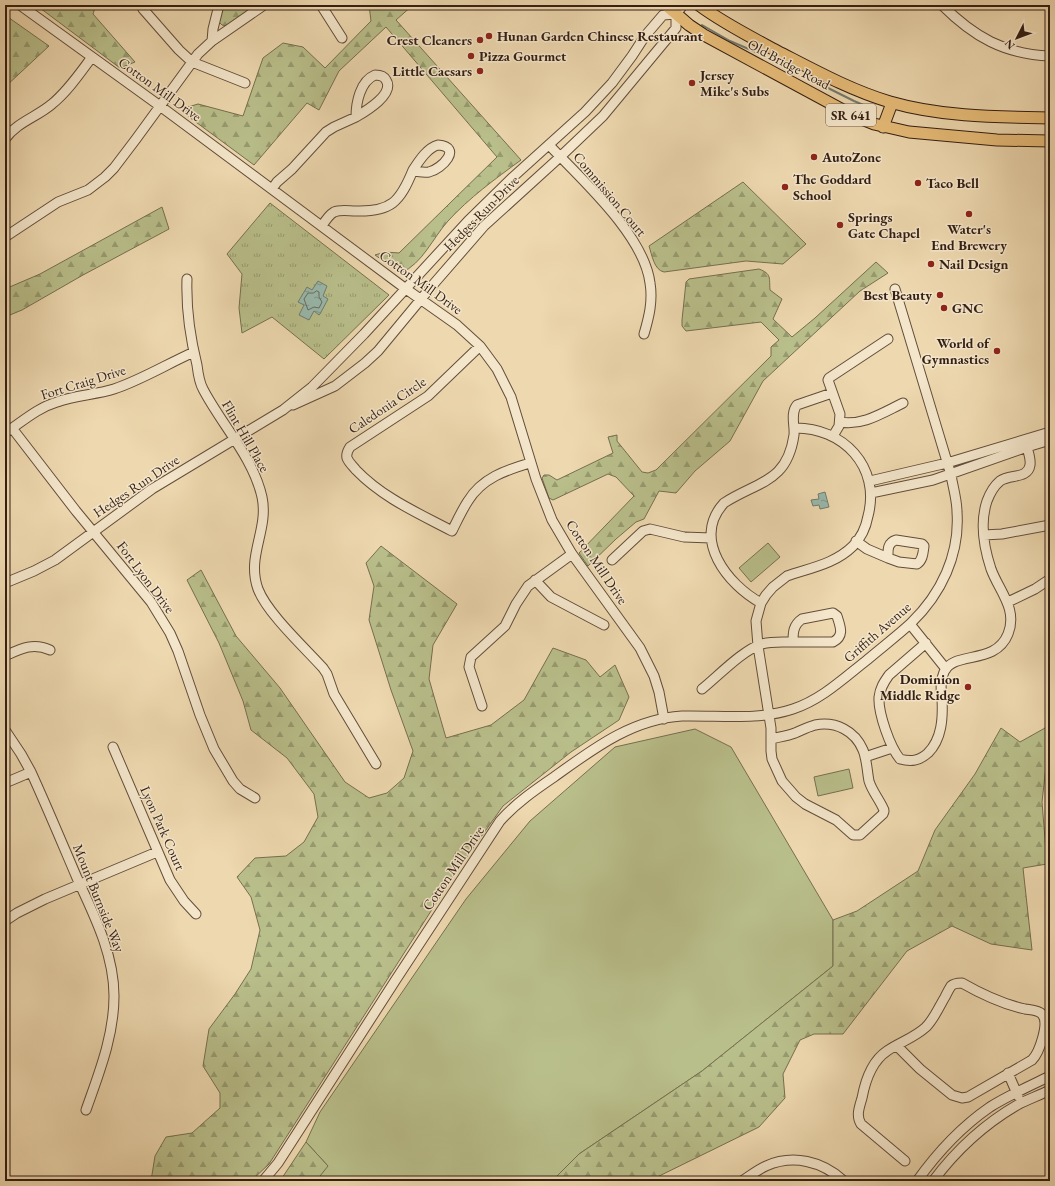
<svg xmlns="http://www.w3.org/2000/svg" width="1055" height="1186" viewBox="0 0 1055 1186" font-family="'EB Garamond',serif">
  <defs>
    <pattern id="forest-firs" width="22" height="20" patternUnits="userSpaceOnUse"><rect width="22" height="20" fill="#b9bf8b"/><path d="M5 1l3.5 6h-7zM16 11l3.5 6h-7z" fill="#979b70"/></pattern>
    <pattern id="park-tufts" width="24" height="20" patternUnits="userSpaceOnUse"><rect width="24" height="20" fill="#b9bf8b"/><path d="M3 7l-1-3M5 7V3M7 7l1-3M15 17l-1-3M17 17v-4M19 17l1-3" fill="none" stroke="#979b70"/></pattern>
    <pattern id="water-ripples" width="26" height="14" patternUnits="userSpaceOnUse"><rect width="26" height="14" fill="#99b9ad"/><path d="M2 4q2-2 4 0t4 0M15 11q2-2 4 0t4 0" fill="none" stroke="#7e968c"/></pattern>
  </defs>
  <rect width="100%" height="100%" fill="#eed8af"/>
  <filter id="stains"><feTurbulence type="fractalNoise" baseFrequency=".005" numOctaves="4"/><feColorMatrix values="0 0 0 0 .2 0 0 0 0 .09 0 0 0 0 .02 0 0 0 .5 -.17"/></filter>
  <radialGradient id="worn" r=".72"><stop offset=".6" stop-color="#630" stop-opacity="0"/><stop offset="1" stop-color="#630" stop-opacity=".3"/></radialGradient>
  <path fill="#b9bf8b" stroke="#766f50" d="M768,543l12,14 -29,25 -12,-14z
    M695,729l36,18 102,173v46l-131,105 -123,83 -27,27h-236l11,-16 -21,-23 14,-30 146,-213 64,-78 85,-74z
    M849,769l4,19 -35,8 -4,-19z"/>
  <path fill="url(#forest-firs)" stroke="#766f50" d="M36,5h60l-3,9 42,48 -15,6z
    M224,5h32l-29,21 -5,-1 -3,-3z
    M369,5h44l-17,15 125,140c-26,19 -52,38 -73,61 -16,18 -25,42 -47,52l-26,-18 10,-3 14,1 98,-96 -111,-130 -47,44 -20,39 -12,-7 -53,62 -69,-51 3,-7 10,-3 45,12 20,-58 20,-15 20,4 22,21 46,-47z
    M5,15l44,31 -44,41z
    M743,182l63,62 -23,20 -37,-3 -82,11c-10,-2 -12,-17 -15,-26z
    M162,207l7,22 -86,46 -61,35 -17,7v-28l35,-15z
    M876,262l12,11 -28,18 -97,90 -33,60 -35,30 -19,22 -17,-2 -15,28 -8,3 -20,17 -28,27 -9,-13 55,-57 -18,-19 -8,-3 -55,26 -4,-2 -7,-20 2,-3h5l8,5 56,-27 -5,-16 9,-2v6l25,31 6,1 8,-3 115,-114v-9l8,-7 -18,-18 -75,9 -4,-5v-6l4,-38 3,-3 70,-10c13,5 10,9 11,21l12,9 -9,20 19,18 23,-19z
    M381,546l76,58 -24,41 -4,34 17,59 45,-13 33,-25 29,-52 33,12 14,17 15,-12 14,32 -10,23 -48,32 -68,54 -47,66 -187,292 -18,17h-100l4,-25 11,-19 26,-4 28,-25v-15l-17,-27 6,-37 26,-35 16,-25 9,-39 -9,-33 -14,-20 18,-19 31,-2 18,-14 14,-25 -4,-23 -27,-36 -36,-28 -8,-29 -24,-58 -32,-63 14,-10 35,66 44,52 65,94 24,16 18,-5 17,-15 9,-27 -22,-61 -22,-70 5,-34 -8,-23z
    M1050,720v35l-3,2 -5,45 5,62 -24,4 9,82 -41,-6 -39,-18 -45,25 -64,83h-29l-14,6 -17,34 2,24 -26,29 -110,54h-97l27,-27 123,-83 131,-105v-46l24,-9 61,-40 17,-41 40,-56 26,-46 19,14 25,-14z
    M306,1142l22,24 -12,15h-36z"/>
  <path fill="url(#park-tufts)" stroke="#766f50" d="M270,203l119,92 -65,64 -52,-42 -30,16 -3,-25 3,-34 -15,-20z"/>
  <path fill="url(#water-ripples)" stroke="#717b70" d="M318,281l9,5 -4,10 5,3 -8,15 -1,1 -5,-4 -5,9 -10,-5 5,-10 -6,-3 9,-15 5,3z
    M825,492l4,15 -9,2 -1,-4 -6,1 -2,-6 8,-1 -1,-5z"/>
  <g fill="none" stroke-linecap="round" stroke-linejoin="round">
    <path stroke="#666c60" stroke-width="1" d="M317,291l2,1v5l3,5 -3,6 -5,-1 -6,3 -4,-11 4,-6h5z"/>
    <path stroke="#717b70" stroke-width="2" d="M702,25l28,16 28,12
      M806,77l48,24 14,6"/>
    <g stroke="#624d3b" stroke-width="11">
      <path id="minor" d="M20,5l140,101 246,183 51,36 23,21 17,23 14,28 25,82 16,41 20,34 68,94 14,28 5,16 5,27
        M141,5l2,4 36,41 13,12 53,21
        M321,5l21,33
        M942,5c32,32 62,49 108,51
        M212,41l1,-12 6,-24
        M375,75c5,0 9,1 11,5 9,14 -20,31 -30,37 0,-14 4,-36 19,-42z
        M5,139c12,-17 32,-22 47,-35 16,-13 28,-31 40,-47
        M438,145c25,2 4,24 -9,27 -5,1 -10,0 -16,-2 6,-9 14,-22 25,-25z
        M549,145c33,35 95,90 101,138 3,18 -1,34 -6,51
        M272,189l5,-7 15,-13 34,-37 8,-5 22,-10
        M322,226c3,-5 7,-11 12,-14 7,-3 15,-1 22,-1 35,1 44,-9 57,-41
        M5,237l53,-35 30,-12 17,-13 9,-9 22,-29 62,-85 14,-13 52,-36
        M187,279c-1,29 3,58 10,86 1,8 2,17 6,24 18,35 50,68 59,108 7,33 -16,59 -4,92 9,24 47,59 65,79l4,6 7,20 42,70
        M480,346l-52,50 -78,51c-2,3 -4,7 -3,11 2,5 6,8 9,12 27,28 62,43 96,61 5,-10 10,-21 16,-30 14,-23 38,-31 62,-38
        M293,405l42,-19 30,-23 13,-12 53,-64 53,-61 76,-69 43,-41 73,-88v-14l7,-9
        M840,422c23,4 42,-9 63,-19
        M12,428l64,83 75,91 19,31 8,18 22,64 14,34 19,32 7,8 15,9
        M5,433c17,-11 32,-25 52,-31 18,-7 38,-7 57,-13 27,-9 53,-25 80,-37
        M833,436l6,-10 1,-12 -12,-34 1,-2 59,-39
        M870,481l77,-18 103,-31
        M871,493l62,-13 94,-33 23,-7
        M984,535l18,-1 48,-9
        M896,540l26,4 2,2c-1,7 -1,14 -7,18l-18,-2 -11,-4c0,-8 -1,-15 8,-18z
        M856,541l11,8 21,9
        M612,560l31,-29 7,-2 34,8 27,1
        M535,580l16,17 53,28
        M5,583l29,-12 21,-11 97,-71 131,-79 29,-23 52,-53 104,-113 45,-44 72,-65 27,-29 20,-27 13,-20 18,-21 13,-1
        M1008,602l27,-13 15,-10
        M761,603c-33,-18 -70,-64 -37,-100 34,-22 63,-20 70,-68 1,-9 -4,-22 3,-30l35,-12
        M833,613l4,3c3,10 8,20 -4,26h-40c0,-9 0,-17 9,-23z
        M910,624l36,45
        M926,643l-37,32c-5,7 -9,13 -10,22 -1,16 11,50 21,62 11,3 19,2 28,-6 14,-14 15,-35 14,-54 -1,-9 -2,-18 2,-27 10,-22 51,-6 64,-38 10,-25 -9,-43 -17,-65 -7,-21 -11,-47 -4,-68 3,-8 7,-15 13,-20 10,-7 28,-2 30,-16 1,-6 -2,-13 -3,-18
        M5,656c15,-7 28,-14 45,-6
        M702,689c15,-12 42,-40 60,-45 9,-3 21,-2 31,-2
        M482,706l-13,-39 2,-10 34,-31 11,-22 12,-18 44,-32
        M5,730l16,24 10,18c16,35 31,71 46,106 17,37 37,76 37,118 0,40 -15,77 -28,114
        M771,739c8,-2 16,-3 24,-6 7,-3 13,-6 20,-8 21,-4 40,6 48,25 4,10 4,21 6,31 3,10 10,18 14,27 2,3 1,3 0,6l-23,21h-7l-17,-15 -31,-16 -9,-7 -14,-16 -10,-22 -1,-8v-23l-13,-82 -2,-25 5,-18 5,-8 7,-8 14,-11c23,-8 48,-12 66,-30 8,-8 13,-19 15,-30 13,-49 -25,-89 -74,-88
        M113,747l57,133 14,21 12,13
        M865,757l27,-9
        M5,783l26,-11
        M5,921l12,-8 28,-14 112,-47
        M897,1046l23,23 32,26 10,3 6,-1 64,-37c7,-7 18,-37 10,-46 -4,-4 -11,-4 -17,-5 -23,-5 -42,-14 -63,-26 -4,0 -8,0 -11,3 -2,3 -4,7 -6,11 -6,10 -11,22 -19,30 -12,11 -26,15 -39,24 -15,10 -22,31 -25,47 -3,10 -6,18 -1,26l44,37
        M1008,1073l10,23
        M263,1181l15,-18 117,-182 105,-160c16,-18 35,-31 54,-44 39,-28 78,-58 128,-61 37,-1 75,5 111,-7 28,-9 51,-31 74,-49 14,-12 30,-24 44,-37 30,-29 49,-68 46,-111 0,-12 -4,-25 -6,-37l-56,-186
        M742,1181c8,-5 15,-11 24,-15 27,-12 56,-5 78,15
        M917,1181c20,-28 44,-54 73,-74 19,-12 40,-21 60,-31
        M933,1181c24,-32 51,-57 86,-77 10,-5 21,-9 31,-14"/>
    </g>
    <g stroke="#341f14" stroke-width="13">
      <path id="major" d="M666,5l23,20 15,10 150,81 20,8 35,8 88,8 53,1
        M699,5c24,18 52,32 78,46 37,19 73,39 113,51 52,15 107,15 160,16
        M883,127l9,-24"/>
    </g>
    <use href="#minor" stroke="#f4e6cb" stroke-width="9"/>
    <use href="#major" stroke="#e7bc78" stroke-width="11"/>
  </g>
  <g fill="#8f2418" stroke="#f4e6cb" stroke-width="1.5">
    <circle cx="489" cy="36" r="4"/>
    <circle cx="480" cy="40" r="4"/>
    <circle cx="471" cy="56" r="4"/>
    <circle cx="480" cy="71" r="4"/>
    <circle cx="692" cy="83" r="4"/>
    <circle cx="814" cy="157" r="4"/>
    <circle cx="918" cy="183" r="4"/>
    <circle cx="785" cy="187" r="4"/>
    <circle cx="969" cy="214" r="4"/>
    <circle cx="840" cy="225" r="4"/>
    <circle cx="931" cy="264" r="4"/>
    <circle cx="940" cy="295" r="4"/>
    <circle cx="944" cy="308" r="4"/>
    <circle cx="997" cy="351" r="4"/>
    <circle cx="968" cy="687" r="4"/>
  </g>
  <g text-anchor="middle" stroke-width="3" stroke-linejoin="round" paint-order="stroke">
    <rect fill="#f4e6cb" stroke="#6e5b4b" stroke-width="1" x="826" y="104" width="50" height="22" rx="3"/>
    <g font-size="13" font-weight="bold" fill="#341f14">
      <text x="851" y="120">SR 641</text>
    </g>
    <g font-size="14" font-weight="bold" fill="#341f14" stroke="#f4e6cb" text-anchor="start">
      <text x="497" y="41">Hunan Garden Chinese Restaurant</text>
      <text x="472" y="45" text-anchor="end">Crest Cleaners</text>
      <text x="479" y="61">Pizza Gourmet</text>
      <text x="472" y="76" text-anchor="end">Little Caesars</text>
      <text x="700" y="80">Jersey<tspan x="700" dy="16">Mike's Subs</tspan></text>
      <text x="822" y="162">AutoZone</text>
      <text x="793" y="184">The Goddard<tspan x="793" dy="16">School</tspan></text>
      <text x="926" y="188">Taco Bell</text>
      <text x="848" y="222">Springs<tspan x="848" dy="16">Gate Chapel</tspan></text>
      <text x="969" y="234" text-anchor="middle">Water's<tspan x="969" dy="16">End Brewery</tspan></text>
      <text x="939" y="269">Nail Design</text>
      <text x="932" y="300" text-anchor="end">Best Beauty</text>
      <text x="952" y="313">GNC</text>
      <text x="989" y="348" text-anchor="end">World of<tspan x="989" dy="16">Gymnastics</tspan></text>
      <text x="960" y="684" text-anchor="end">Dominion<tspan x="960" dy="16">Middle Ridge</tspan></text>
    </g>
    <g font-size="14" fill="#341f14" stroke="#f4e6cb">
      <text transform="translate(789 64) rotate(28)" y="5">Old Bridge Road</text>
      <text transform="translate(160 89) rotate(36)" y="5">Cotton Mill Drive</text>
      <text transform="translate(610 194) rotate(50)" y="5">Commission Court</text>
      <text transform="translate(481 213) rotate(-45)" y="5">Hedges Run Drive</text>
      <text transform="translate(421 282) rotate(36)" y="5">Cotton Mill Drive</text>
      <text transform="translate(83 382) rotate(-17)" y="5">Fort Craig Drive</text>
      <text transform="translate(387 405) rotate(-34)" y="5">Caledonia Circle</text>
      <text transform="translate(246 436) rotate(60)" y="5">Flint Hill Place</text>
      <text transform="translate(136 486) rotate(-34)" y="5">Hedges Run Drive</text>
      <text transform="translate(597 562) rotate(56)" y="5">Cotton Mill Drive</text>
      <text transform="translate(146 577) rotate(53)" y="5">Fort Lyon Drive</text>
      <text transform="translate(877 632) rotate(-41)" y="5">Griffith Avenue</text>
      <text transform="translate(163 828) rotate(66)" y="5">Lyon Park Court</text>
      <text transform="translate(453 868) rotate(-56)" y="5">Cotton Mill Drive</text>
      <text transform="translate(99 898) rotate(68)" y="5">Mount Burnside Way</text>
    </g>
  </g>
  <rect width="1055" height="1186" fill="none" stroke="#eed8af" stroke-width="20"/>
  <rect x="6" y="6" width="1043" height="1174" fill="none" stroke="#341f14" stroke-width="2"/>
  <rect x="10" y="10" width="1035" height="1166" fill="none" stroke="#341f14"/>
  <g transform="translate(1017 38) rotate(228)" stroke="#f4e6cb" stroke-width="3" paint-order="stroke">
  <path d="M0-3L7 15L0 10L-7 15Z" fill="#341f14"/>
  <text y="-6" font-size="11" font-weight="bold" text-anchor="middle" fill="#341f14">N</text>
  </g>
  <rect width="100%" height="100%" filter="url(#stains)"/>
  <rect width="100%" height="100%" fill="url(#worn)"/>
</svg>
